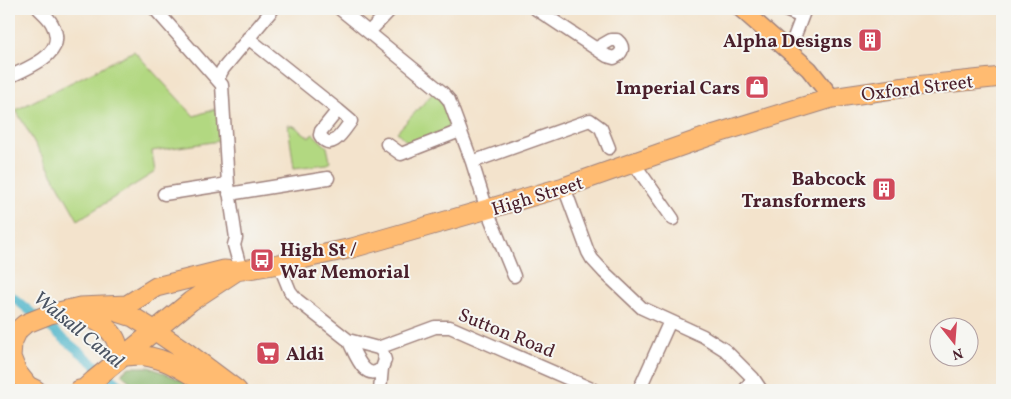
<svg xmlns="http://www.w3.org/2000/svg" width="1011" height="399" viewBox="0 0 1011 399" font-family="Vollkorn,serif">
  <rect width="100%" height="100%" fill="#f6f6f2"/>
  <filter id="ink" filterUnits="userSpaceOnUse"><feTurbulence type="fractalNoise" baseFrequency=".02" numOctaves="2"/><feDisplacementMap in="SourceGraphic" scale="10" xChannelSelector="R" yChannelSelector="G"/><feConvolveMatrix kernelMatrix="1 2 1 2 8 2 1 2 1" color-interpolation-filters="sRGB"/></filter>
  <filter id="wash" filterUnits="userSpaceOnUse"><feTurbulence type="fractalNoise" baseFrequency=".0096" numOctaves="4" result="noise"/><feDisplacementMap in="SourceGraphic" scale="20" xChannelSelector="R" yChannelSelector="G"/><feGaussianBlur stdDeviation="1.12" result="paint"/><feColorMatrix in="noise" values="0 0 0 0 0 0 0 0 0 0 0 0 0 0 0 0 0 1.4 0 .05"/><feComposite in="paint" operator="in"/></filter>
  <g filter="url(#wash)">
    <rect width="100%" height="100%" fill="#f3e3cc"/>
    <path fill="#b2d881" stroke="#7e7c56" d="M134,51l60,65 24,-8 1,33 -67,10 3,21 -77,48 -62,-110z
      M434,92c8,9 17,23 14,36l-37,18 -14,-14z
      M288,125l6,1 15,11 4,-3 14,13 3,14 -3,3 -33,4z"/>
    <path fill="#8db86f" stroke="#6c6c4d" d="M129,367h20l57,23h-66l-19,-16z"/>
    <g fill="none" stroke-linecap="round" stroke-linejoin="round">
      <path stroke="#4bb4c9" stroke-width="9" d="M9,294l117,96"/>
    </g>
  </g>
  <g filter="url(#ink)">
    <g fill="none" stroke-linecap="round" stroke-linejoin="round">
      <g stroke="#9e817c" stroke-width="15">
        <path id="minor" d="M155,9l67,76 6,99 8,54 -2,7 7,25
          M340,9l102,83 7,8 23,62 15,48 27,66
          M536,9l71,47 7,2c9,-5 11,-11 3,-18h-6l-14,8
          M783,9l19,8
          M369,32l22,-23
          M248,38l90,72 13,11c-7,9 -20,33 -31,14l1,-4 17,-21
          M789,51l16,-42
          M9,77c20,-10 60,-23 43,-53 -3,-6 -9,-11 -13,-15
          M218,78l5,-9 50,-60
          M387,144l14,10 59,-23
          M472,162l118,-42 11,8 8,20
          M633,162l40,57
          M564,187l24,65 4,7 12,13 38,36 61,28 22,14 28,28 8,12
          M164,194l64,-10
          M229,194l99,-16
          M279,264l11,27 7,9 51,40 30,8 4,3 3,9 -3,8 -2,22
          M348,340c7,12 16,44 34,28
          M378,348l57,-21h15l144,63
          M639,390l31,-69
          M745,390l8,-12"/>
      </g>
      <g stroke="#9e817c" stroke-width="19">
        <path id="major" d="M741,9l68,60 23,29"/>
      </g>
      <g stroke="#9e817c" stroke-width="21">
        <path id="highway" d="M108,309l25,8 21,13 31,21 52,39
          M70,313c25,3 53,18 48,47
          M121,357c34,-9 67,16 94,33
          M36,390l-8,-4 -11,-14 -6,-15 1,-14 6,-13 7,-6 25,-10 30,-7 47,-2 29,-18 68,-17 12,1 43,-7 73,-16 212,-61 151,-53 117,-36 74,-11 96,-10
          M79,390l5,-1 10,-9 97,-79 44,-29"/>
      </g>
      <use href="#minor" stroke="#fff" stroke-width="12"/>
      <use href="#major" stroke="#ffbb71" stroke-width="16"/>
      <use href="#highway" stroke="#ffbb71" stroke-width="19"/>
    </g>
  </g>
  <defs>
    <g id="building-square" transform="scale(1.25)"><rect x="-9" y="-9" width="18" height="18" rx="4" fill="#d1495b" stroke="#f6f6f2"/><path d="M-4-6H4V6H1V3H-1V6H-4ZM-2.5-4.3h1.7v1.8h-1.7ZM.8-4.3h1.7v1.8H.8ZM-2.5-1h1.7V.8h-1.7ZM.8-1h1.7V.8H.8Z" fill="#fff"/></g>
    <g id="shop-square" transform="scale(1.25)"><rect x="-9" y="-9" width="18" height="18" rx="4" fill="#d1495b" stroke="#f6f6f2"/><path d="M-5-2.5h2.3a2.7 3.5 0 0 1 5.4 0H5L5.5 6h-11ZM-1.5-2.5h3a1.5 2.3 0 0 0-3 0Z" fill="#fff"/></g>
    <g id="bus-square" transform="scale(1.25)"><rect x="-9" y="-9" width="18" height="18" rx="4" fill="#d1495b" stroke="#f6f6f2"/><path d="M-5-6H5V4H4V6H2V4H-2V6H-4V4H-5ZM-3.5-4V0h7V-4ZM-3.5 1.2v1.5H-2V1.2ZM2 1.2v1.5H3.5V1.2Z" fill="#fff"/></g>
    <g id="supermarket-square" transform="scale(1.25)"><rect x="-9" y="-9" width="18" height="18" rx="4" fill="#d1495b" stroke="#f6f6f2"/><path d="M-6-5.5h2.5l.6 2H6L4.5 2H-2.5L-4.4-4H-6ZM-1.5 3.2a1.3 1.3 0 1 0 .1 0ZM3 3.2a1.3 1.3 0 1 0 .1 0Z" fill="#fff"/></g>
  </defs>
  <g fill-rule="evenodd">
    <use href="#building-square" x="870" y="40"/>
    <use href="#shop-square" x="757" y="87"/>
    <use href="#building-square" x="884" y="189"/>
    <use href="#bus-square" x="262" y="260"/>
    <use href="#supermarket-square" x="268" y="353"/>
  </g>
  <g text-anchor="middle" stroke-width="4" stroke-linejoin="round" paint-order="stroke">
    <g font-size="19" font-weight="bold" fill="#4a1f2b" stroke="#f6f6f2" text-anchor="end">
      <text x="852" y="47">Alpha Designs</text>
      <text x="740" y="94">Imperial Cars</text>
      <text x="866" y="185">Babcock<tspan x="866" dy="22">Transformers</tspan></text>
      <text x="280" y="256" text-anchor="start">High St /<tspan x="280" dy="22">War Memorial</tspan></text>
      <text x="286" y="360" text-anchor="start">Aldi</text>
    </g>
    <g font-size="19" fill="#4a1f2b" stroke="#f6f6f2">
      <text transform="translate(917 87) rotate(-7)" y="7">Oxford Street</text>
      <text transform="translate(537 195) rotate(-17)" y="7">High Street</text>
      <text transform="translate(507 332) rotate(22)" y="7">Sutton Road</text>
    </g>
    <g font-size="20" font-style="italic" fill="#4a5362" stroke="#f6f6f2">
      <text transform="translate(79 329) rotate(39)" y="7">Walsall Canal</text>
    </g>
  </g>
  <rect width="1011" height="399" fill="none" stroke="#f6f6f2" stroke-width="30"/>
  <g transform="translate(954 342) rotate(163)"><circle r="24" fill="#f6f6f2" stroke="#b1a0a2"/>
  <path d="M0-4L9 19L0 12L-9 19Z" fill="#d1495b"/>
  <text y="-8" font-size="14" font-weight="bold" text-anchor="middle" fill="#4a1f2b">N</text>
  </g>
</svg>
